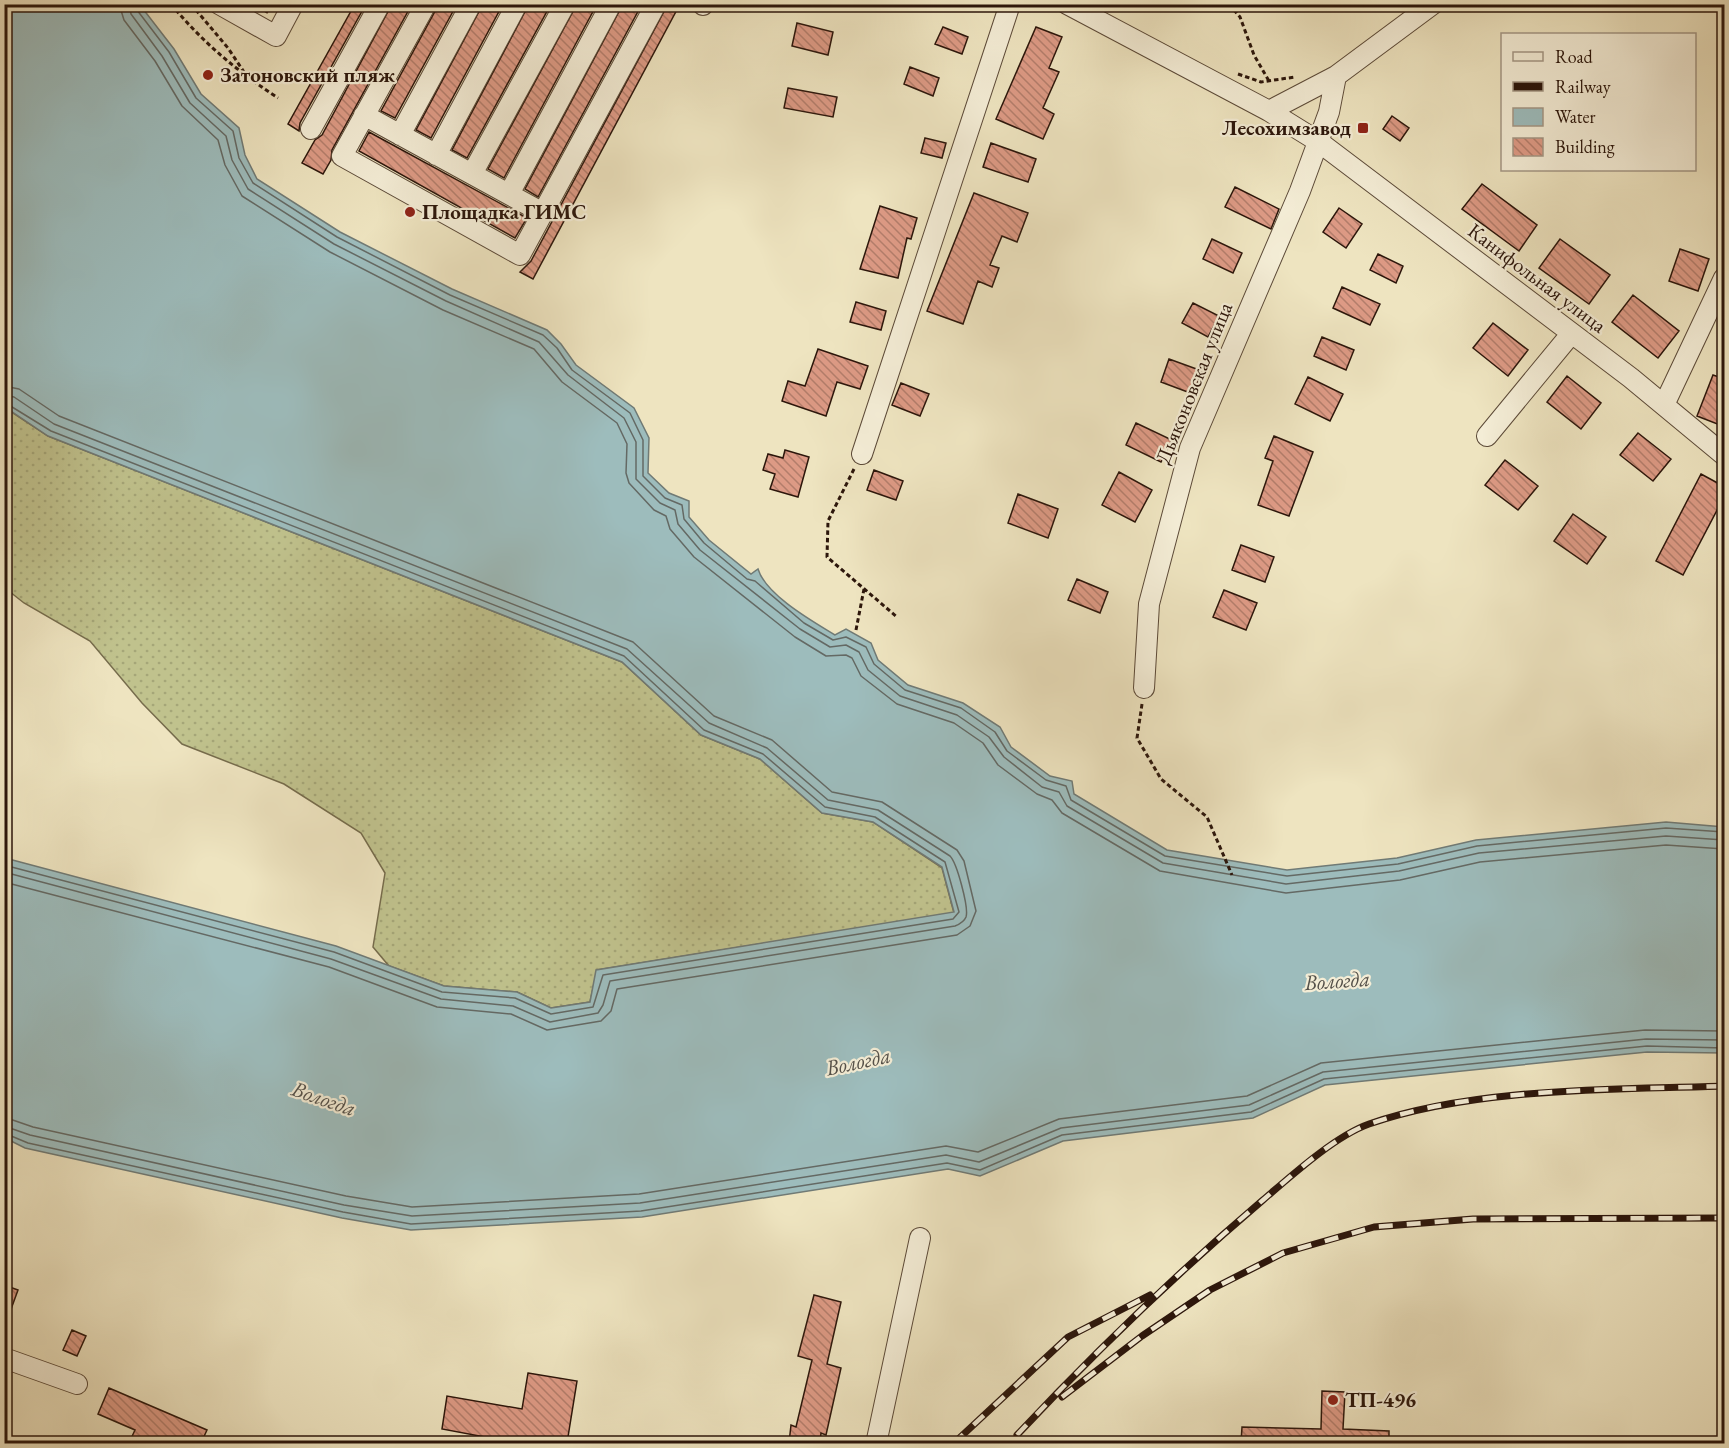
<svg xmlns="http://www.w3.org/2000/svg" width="1729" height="1448" viewBox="0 0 1729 1448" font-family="'EB Garamond',serif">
  <defs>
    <pattern id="grass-dots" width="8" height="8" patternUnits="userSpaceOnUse" patternTransform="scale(1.5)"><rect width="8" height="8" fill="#c0c28d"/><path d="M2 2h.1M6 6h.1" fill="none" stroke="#a5a678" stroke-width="1.8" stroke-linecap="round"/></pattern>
    <pattern id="building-back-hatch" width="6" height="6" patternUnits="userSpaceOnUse" patternTransform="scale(1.5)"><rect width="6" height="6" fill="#dd9a85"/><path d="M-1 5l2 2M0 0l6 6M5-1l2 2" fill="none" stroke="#b37d6b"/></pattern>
  </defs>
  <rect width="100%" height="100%" fill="#eee4c0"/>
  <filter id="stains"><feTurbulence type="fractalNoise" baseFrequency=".00333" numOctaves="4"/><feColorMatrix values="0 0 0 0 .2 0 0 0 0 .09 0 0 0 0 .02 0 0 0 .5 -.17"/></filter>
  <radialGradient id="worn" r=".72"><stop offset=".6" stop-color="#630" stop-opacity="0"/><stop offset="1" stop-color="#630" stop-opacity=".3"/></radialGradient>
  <path fill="url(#grass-dots)" stroke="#766c4c" stroke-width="1.5" d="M4,407l44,29 574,226 79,73 59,24 62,54 51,9 69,46 12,45 -357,57 -7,32 -39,6 -34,-16 -73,-6 -55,-20 -16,-19 12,-74 -24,-40 -77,-49 -102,-40 -40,-41 -52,-62 -66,-38 -19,-15z"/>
  <path fill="#9dbcbc" stroke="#707a75" stroke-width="1.5" d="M5,4l135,1 34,44 27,45 38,34 6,27 12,24 83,53 112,57 95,41 14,14 15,21 58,43 15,30 -1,35 21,20 20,8v16l20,23 42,34 7,-5c8,26 54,52 77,66l11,-6 25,14 7,17 30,25 55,18 37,24 11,20 39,29 22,5 2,13 93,56 120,20 110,-12 79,-18 190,-18 58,5v226l-77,-1 -322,33 -72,33 -190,23 -83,35 -32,-7 -306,48 -231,13 -69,-12 -317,-70 -20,-10v-280l331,88 108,40 73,6 34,16 39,-6 6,-32 358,-58 -12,-45 -69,-45 -51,-9 -62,-54 -59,-24 -79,-73 -574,-226 -43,-29z"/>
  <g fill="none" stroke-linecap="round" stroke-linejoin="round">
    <path stroke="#646964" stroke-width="1.5" d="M119,4l5,16 31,41 27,45 36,34 7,25 17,31 88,56 113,58 91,39 28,33 55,41 10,21 -1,29 3,10 25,27 12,6 4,13 24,28 101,80 31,19 20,-1 6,3 9,18 36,28 57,19 29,20 15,22 39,29 15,6 10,13 98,58 126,22 114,-13 80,-18 186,-17 58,4
      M129,4l2,10 31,42 28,47 36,33 6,24 16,29 86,55 112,57 93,41 29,33 56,43 12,24v37l24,24 15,7 3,14 22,26 100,79 30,18 16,-2 13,7 9,18 32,26 57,19 32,22 15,20 38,30 17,5 8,14 96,57 123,21 113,-13 80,-18 187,-17 58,4
      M136,4l1,6 32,42 27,46 37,33 6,27 14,25 84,54 113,58 93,40 14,13 15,22 58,43 13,27v36l22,22 17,7 2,14 20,24 43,36 8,2 49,42 29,17 13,-3 20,10 8,17 31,26 56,18 34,24 12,19 39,29 20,6 5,14 94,56 122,20 111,-12 79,-18 189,-18 58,4
      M4,386l15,3 40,27 574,226 81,74 58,24 60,52 50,10 75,48 7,11 12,50 -6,15 -13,9 -340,54 -6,22 -10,10 -54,9 -36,-16 -74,-7 -108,-40 -325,-85
      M4,395l10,2 40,27 573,225 82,74 58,25 61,52 50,10 72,46c7,7 19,52 16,61 -2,5 -6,7 -11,9l-345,55 -7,24 -5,8 -48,9 -37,-16 -72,-7 -110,-40 -327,-87
      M4,402l47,29 573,225 80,74 59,24 62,53 50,10 70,45 14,50 -6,7 -350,56 -10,32 -42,7 -36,-16 -73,-6 -108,-40 -330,-87
      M4,1117l29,10 313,69 66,11 227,-13 307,-48 32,6 81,-33 188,-23 74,-33 324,-33 79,1
      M4,1126l26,9 314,70 68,11 228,-13 306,-48 33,7 82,-34 188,-23 74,-33 323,-33 78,1
      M4,1133l24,10 315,69 68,12 230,-13 306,-48 33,7 82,-35 189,-23 73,-33 323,-33 77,2"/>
  </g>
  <path fill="url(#building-back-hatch)" stroke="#2c160b" stroke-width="1.5" d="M355,4h11l-66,119 -1,8 -11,-7z
    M392,4h20l-80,146 -1,10 -8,14 -21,-11 13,-23 7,-5z
    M439,4h18l-62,114 -14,-7z
    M483,4h20l-72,134 -15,-8z
    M529,4h22l-84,154 -15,-8z
    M577,4h20l-93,174 -16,-9z
    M623,4h19l-104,193 -13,-8z
    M668,4h12l-147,275 -13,-7 11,-11z
    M797,23l36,9 -5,23 -36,-9z
    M943,27l25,10 -6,17 -27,-10z
    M1036,27l26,10 -13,31 10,4 -16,36 11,6 -11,25 -47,-20z
    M910,67l29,11 -6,18 -29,-12z
    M788,88l49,9 -4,20 -49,-9z
    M1392,116l17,12 -9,13 -17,-12z
    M369,132l158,86 -12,20 -156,-87z
    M925,138l21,5 -4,15 -21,-5z
    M991,143l45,16 -8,23 -45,-15z
    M1482,184l55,41 -18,26 -57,-42z
    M1235,187l44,22 -8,20 -46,-22z
    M974,193l54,20 -11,29 -15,-6 -12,29 9,3 -7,19 -14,-6 -15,43 -36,-13z
    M880,206l37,12 -6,21 -4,-1 -9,40 -38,-9z
    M1339,208l23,16 -16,24 -23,-16z
    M1212,239l30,14 -9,20 -30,-14z
    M1560,239l50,36 -21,29 -50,-36z
    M1680,249l29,10 -11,32 -29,-10z
    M1378,254l25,12 -7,17 -26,-13z
    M1342,287l38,17 -10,21 -37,-17z
    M1633,295l46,36 -21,27 -46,-36z
    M856,302l30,9 -5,19 -31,-8z
    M1193,303l26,13 -11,21 -26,-14z
    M1493,323l35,27 -20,26 -35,-28z
    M1322,337l32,13 -8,20 -32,-14z
    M818,349l50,17 -8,23 -23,-7 -11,34 -44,-15 6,-20 17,5z
    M1169,359l33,12 -9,23 -32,-12z
    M1713,375l12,4v48l-28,-11z
    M1567,376l34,27 -20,26 -34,-27z
    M1308,377l35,17 -13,27 -35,-17z
    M901,383l28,11 -9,22 -28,-11z
    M1136,423l36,17 -11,22 -35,-17z
    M1638,433l33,26 -18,22 -33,-26z
    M1274,436l39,16 -24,64 -31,-11 15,-44 -8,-3z
    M785,450l24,7 -11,40 -28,-8 5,-15 -12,-4 5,-16 15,4z
    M1505,460l33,26 -20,24 -33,-25z
    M874,470l29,11 -7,19 -29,-10z
    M1119,472l33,18 -17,32 -33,-17z
    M1701,474l24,13v8l-42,80 -27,-14z
    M1018,494l40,15 -10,29 -40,-15z
    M1573,514l33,23 -19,27 -33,-23z
    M1241,545l33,12 -9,25 -33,-12z
    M1077,579l31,13 -8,21 -32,-13z
    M1224,590l33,13 -11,27 -33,-13z
    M4,1285l14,5 -12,33h-2z
    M814,1295l27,7 -14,62 14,4 -15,67 -5,-2 -1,10h-31l2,-18 5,2 16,-67 -14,-4z
    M72,1330l14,6 -9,20 -14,-6z
    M528,1373l49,8 -10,62h-50l-75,-14 5,-33 75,13z
    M109,1388l98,42 -6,13h-72l6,-13 -37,-16z
    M1322,1391l23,1 -2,37 46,2v12h-148l1,-16 79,2z"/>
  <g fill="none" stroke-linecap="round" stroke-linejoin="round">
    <g stroke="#5c4a38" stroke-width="22">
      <path id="minor" d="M219,4l57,32 17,-32
        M426,4l-84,152 178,99 136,-251
        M703,4v1
        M1067,4l202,107 50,31 312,236 93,77
        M1269,111l67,-35 97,-72
        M364,115l179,98
        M311,129l69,-125
        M400,135l71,-131
        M436,155l81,-151
        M472,174l93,-170
        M509,194l102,-190
        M1664,405l60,-127
        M1487,436l84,-102
        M862,454l148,-450
        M1144,688l5,-84 41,-156 110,-257 29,-79 7,-36
        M4,1358l73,26
        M876,1444l44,-206"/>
    </g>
    <path stroke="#2c160b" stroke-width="3" stroke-dasharray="4.5 3" stroke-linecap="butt" d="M171,4c31,38 66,67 107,94
      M191,4l37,44 18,27
      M1229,4l11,13 14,38 15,26
      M266,13l5,-9
      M1238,74l23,8 34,-5
      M854,469l-26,52 -1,36 70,60
      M856,630l8,-41
      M1142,704l-5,34 24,41 46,38 25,58"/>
    <use href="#minor" stroke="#f4edd6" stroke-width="20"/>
    <g stroke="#2c160b" stroke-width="7">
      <path id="rail" d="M1062,1397l80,-61 68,-46 73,-37 91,-26 99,-8 251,-1
        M1017,1435c78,-83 159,-161 246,-235 28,-24 72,-64 106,-76 107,-37 243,-34 355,-38
        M953,1444l115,-107 82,-42"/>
    </g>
    <use href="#rail" stroke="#f4edd6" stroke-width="4.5" stroke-dasharray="14" stroke-linecap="butt"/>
  </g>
  <g fill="#8f2418" stroke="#f4edd6" stroke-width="2">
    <circle cx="208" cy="75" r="6"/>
    <rect x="1357" y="122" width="12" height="12" rx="3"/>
    <circle cx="410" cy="212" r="6"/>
    <circle cx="1333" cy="1400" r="6"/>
  </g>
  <g text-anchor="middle" stroke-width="4.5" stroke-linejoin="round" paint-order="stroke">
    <g font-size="21" font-weight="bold" fill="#2c160b" stroke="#f4edd6" text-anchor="start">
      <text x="220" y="82">Затоновский пляж</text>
      <text x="1351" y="135" text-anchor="end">Лесохимзавод</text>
      <text x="422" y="219">Площадка ГИМС</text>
      <text x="1345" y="1407">ТП-496</text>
    </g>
    <g font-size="21" fill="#2c160b" stroke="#f4edd6">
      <text transform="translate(1537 278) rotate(37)" y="7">Канифольная улица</text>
      <text transform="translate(1194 383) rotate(-68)" y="7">Дьяконовская улица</text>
    </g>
    <g font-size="22" font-style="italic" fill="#545049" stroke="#f4edd6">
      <text transform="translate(1337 980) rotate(-4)" y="8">Вологда</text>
      <text transform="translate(858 1061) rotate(-12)" y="8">Вологда</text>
      <text transform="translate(324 1098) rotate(19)" y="8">Вологда</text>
    </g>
  </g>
  <rect width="1729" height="1448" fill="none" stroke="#eee4c0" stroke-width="24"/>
  <rect x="6" y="6" width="1717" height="1436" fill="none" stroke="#2c160b" stroke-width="3"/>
  <rect x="12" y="12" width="1705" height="1424" fill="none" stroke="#2c160b" stroke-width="1.5"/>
  <rect x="1501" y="33" width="195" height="138" fill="#f4edd6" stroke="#a49785" stroke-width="1.5"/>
  <rect x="1513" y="52" width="30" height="9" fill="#f4edd6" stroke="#a49785" stroke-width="1.5"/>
  <text x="1555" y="63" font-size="18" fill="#2c160b">Road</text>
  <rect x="1513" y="82" width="30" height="9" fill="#2c160b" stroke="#a49785" stroke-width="1.5"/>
  <text x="1555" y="93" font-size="18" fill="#2c160b">Railway</text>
  <rect x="1513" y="108" width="30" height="18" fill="#9dbcbc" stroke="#a49785" stroke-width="1.5"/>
  <text x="1555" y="123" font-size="18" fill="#2c160b">Water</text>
  <rect x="1513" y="138" width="30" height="18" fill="url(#building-back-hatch)" stroke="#a49785" stroke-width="1.5"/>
  <text x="1555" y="153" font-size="18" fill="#2c160b">Building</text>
  <rect width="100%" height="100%" filter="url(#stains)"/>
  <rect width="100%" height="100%" fill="url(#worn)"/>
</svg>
